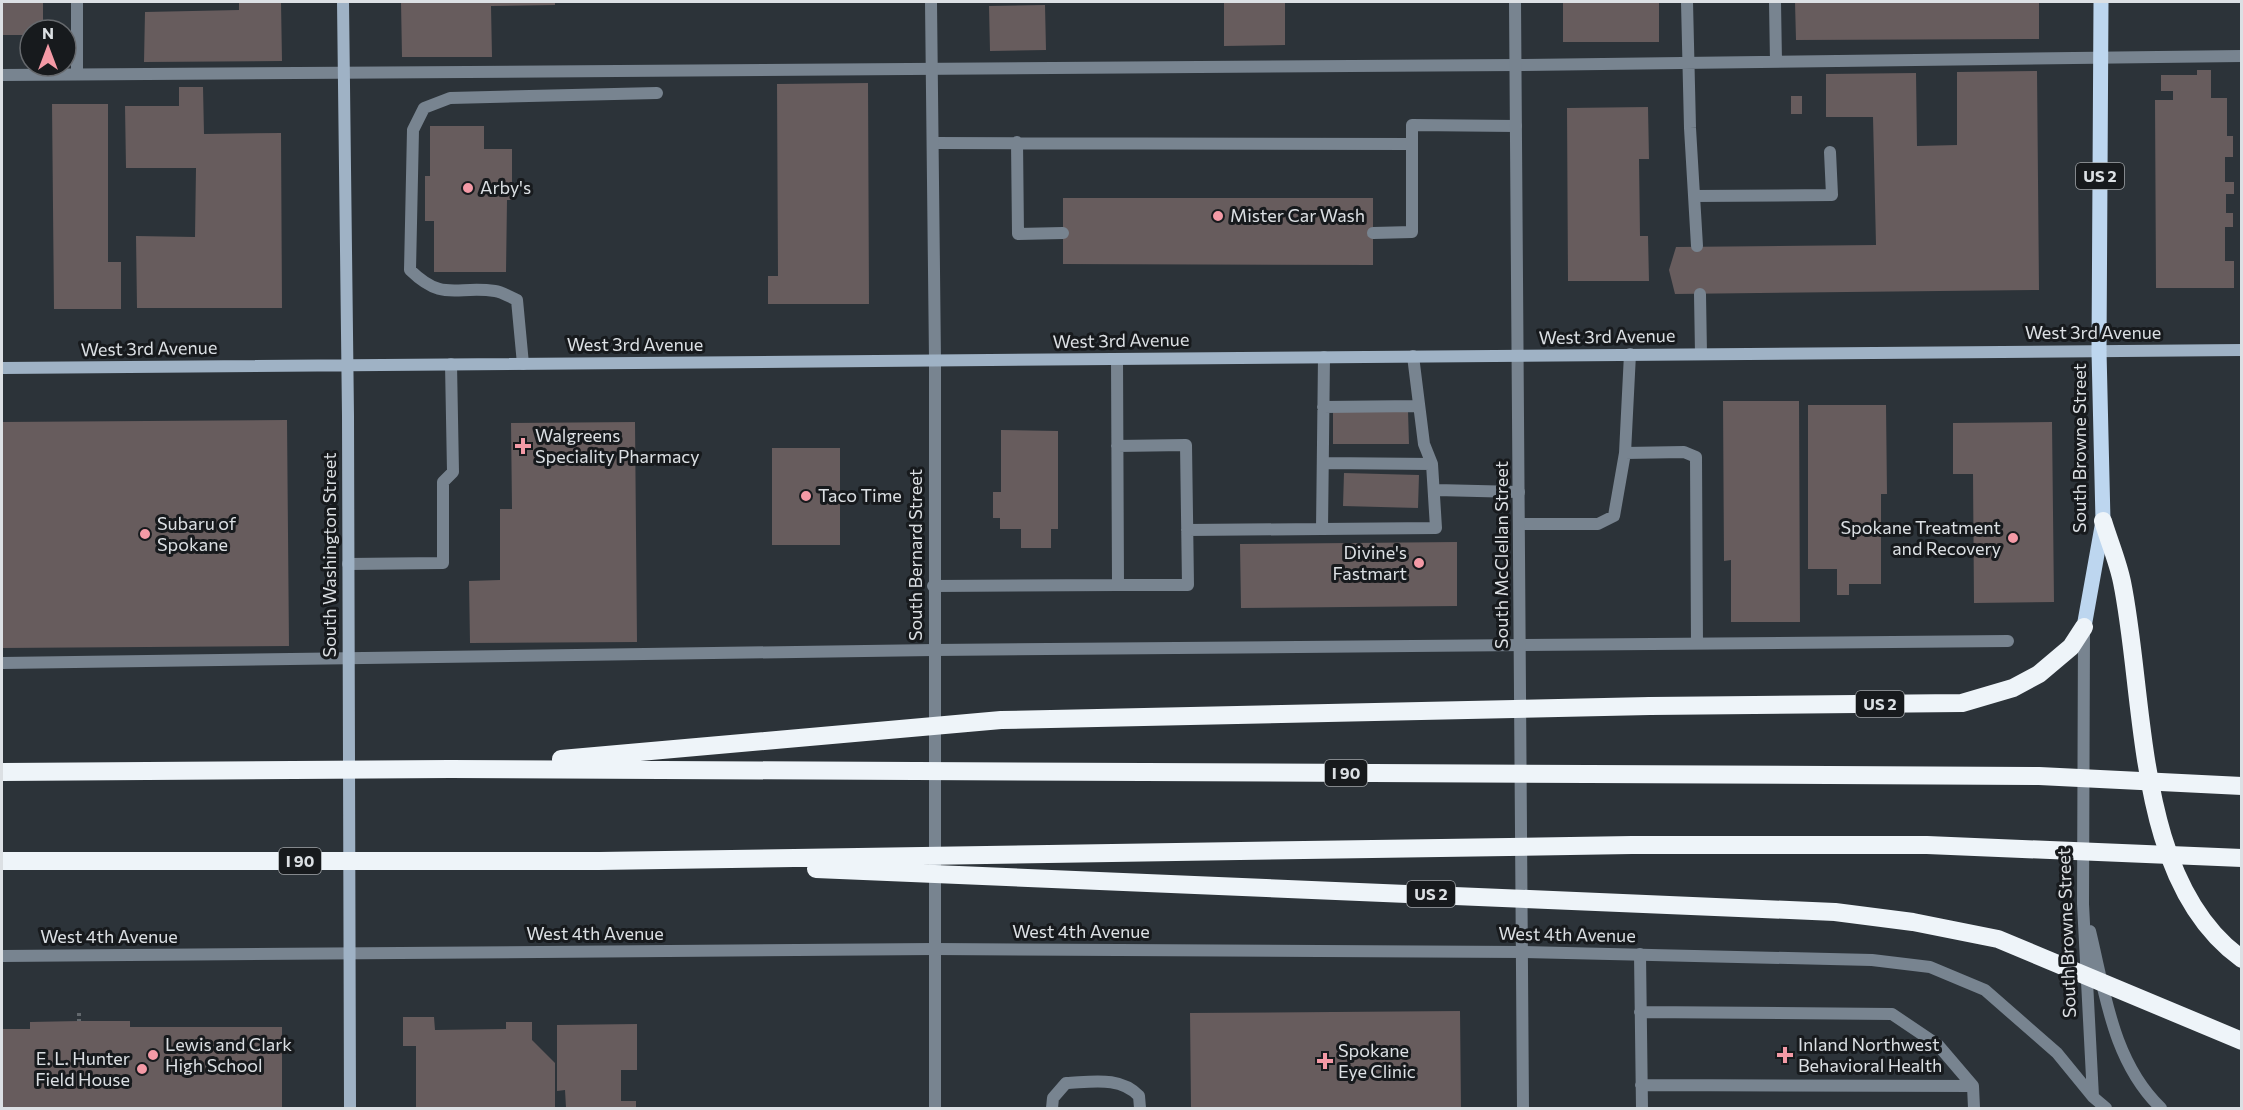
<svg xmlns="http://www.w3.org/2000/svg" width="2243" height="1110" viewBox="0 0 2243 1110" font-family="Commissioner,sans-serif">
  <rect width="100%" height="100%" fill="#2c3339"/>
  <path fill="#675c5d" d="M2,2h41v28h-13v5h-28z
    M239,2h42l1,59 -138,1 1,-50 94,-2z
    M401,2h154v3l-64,1 1,51h-90z
    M1224,2h61v43l-61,1z
    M1563,2h96v40h-96z
    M1795,2h244v37l-243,1z
    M1045,5l1,45 -56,1 -1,-45z
    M2197,70h14v28h16v38h6v21h-8v25h9v12h-8v19h7v14h-8v34h9v27h-78l-1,-188h18v-9h-12v-16h36z
    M2037,71l2,219 -364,4 -6,-24 7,-23 200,-2 -3,-128h-47v-43l90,-1 1,73 40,-1v-73z
    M868,83l1,221h-101v-28h10l-1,-192z
    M179,87h24l1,47 77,-1 1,175h-145l-1,-72 59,1 1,-69h-70l-1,-62h54z
    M1791,96h11v18h-11z
    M52,104h56v158h13v47h-67z
    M1648,107l1,52h-10l1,77h8l1,45h-81l-1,-173z
    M430,126h54v23h28v51h-5l-1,72h-72v-51h-9v-45h5z
    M1063,198h310v67l-310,-1z
    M1723,401h76l1,221h-69v-62l-7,1z
    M1808,405h78l1,89h-6v90h-32v11h-12v-26h-29z
    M1408,411l1,33h-76v-32z
    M287,420l2,226 -287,2v-226z
    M635,422l2,220 -167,1 -1,-62 31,-1v-71h12l-1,-86z
    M2052,422l2,180 -80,1 -1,-129h-20v-51z
    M1001,430l57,1v98h-7v19h-30v-19h-21v-11h-7v-26h8z
    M772,448h68v97h-68z
    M1344,473l75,2 -1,33 -75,-2z
    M1457,542v64l-216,2 -1,-64z
    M1460,1011l1,97h-270l-1,-95z
    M403,1017h31l1,13 71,-1v-7h26v18l23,23v45h-139v-62h-13z
    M79,1021h51v6h152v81h-280v-79h28v-7z
    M637,1024v46h-16v31h15v7h-70l-1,-18 -8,1v-66z"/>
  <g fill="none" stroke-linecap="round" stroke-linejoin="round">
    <path stroke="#62686d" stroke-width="4" stroke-dasharray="3 3" stroke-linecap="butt" d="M79,1013v8"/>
    <path stroke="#788490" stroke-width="12" d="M1687,2l3,126 7,118
      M1775,2l1,60
      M77,74v-72
      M2,75l1514,-10 726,-9
      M1017,142l1,92 45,-1
      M933,143l479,1v-19l104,1
      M1694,196l138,-1 -2,-43
      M1373,233l39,-1v-88
      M1700,294l1,60
      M1117,359l1,226h70l-2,-140 -69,1
      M523,364l-6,-64c-7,-3 -15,-8 -22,-9 -39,-6 -51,12 -85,-21l3,-140 11,-22 26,-10 207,-5
      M1323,407l96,-1
      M1625,453l59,-1 12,5 1,187
      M1323,463l109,1
      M1436,490l83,2
      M1520,524h78l16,-8 11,-63 5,-99
      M1322,529l114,-1 -4,-64 -8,-20 -11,-88
      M1187,530l135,-1 2,-172
      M348,564l95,-1v-81l10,-10 -2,-108
      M933,586l185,-1
      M2,663l932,-13 1074,-9
      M1640,954l2,154
      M1640,1012l252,2 46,31 35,41 1,22
      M1641,1085l332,1
      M1052,1108l1,-10 13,-15c26,-1 54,-7 73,13l1,12"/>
    <path stroke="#788490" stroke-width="12" d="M931,2l4,358v748
      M1515,2l8,1106"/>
    <path stroke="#788490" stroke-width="12" d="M2084,629l-1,275 10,193
      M2090,931c15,62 23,131 71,177
      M2,956l932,-7 589,3 349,8 58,7 55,23 72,63 36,44 13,11"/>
    <path stroke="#9fb2c5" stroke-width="12" d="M343,2l5,414 2,692
      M2,368l2240,-18"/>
    <path stroke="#bdd6ef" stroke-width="15" d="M2084,627l19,-106 -4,-170 2,-349"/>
    <path stroke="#eef4f9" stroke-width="18" d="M2103,521c6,20 15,41 19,61 24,117 12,300 120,377
      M1650,706l312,-3 51,-15 26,-14 32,-27 13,-20"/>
    <path stroke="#eef4f9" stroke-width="18" d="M561,759l440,-39 649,-14
      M2,772l448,-3 1589,7 203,10
      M2,861h597l1033,-16h295l315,13
      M816,869l1019,43 78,10 85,17 244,102"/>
  </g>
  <g fill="#f49aa6" stroke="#171a1d" stroke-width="2">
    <circle cx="468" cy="188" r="6"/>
    <circle cx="1218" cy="216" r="6"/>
    <path d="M520 437h6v6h6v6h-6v6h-6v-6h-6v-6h6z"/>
    <circle cx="806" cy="496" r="6"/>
    <circle cx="145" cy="534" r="6"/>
    <circle cx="2013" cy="538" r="6"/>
    <circle cx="1419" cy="563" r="6"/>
    <circle cx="153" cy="1055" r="6"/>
    <path d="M1782 1046h6v6h6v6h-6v6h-6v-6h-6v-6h6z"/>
    <path d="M1322 1052h6v6h6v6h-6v6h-6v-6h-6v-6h6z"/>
    <circle cx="142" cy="1069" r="6"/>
  </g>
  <g text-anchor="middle" stroke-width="6" stroke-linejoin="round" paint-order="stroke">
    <g fill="#171a1d" stroke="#a1a5a8" stroke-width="1.5">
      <rect x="2076" y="163" width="48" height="26" rx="4.5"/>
      <rect x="1856" y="691" width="48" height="26" rx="4.5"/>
      <rect x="1325" y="760" width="42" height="26" rx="4.5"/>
      <rect x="279" y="848" width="42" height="26" rx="4.5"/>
      <rect x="1407" y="881" width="48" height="26" rx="4.5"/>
    </g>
    <g font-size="16" font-weight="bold" fill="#dce0e4">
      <text x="2100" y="182">US 2</text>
      <text x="1880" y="710">US 2</text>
      <text x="1346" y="779">I 90</text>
      <text x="300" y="867">I 90</text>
      <text x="1431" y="900">US 2</text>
    </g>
    <g font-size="18" fill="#dce0e4" stroke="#171a1d" text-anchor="start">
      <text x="480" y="194">Arby's</text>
      <text x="1230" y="222">Mister Car Wash</text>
      <text x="535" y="442">Walgreens<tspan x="535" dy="21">Speciality Pharmacy</tspan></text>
      <text x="818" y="502">Taco Time</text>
      <text x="157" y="530">Subaru of<tspan x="157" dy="21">Spokane</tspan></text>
      <text x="2001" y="534" text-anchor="end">Spokane Treatment<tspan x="2001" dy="21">and Recovery</tspan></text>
      <text x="1407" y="559" text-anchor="end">Divine's<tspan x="1407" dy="21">Fastmart</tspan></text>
      <text x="165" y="1051">Lewis and Clark<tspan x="165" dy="21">High School</tspan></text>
      <text x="1798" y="1051">Inland Northwest<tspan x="1798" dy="21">Behavioral Health</tspan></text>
      <text x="1338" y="1057">Spokane<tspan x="1338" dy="21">Eye Clinic</tspan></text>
      <text x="130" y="1065" text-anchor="end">E. L. Hunter<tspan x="130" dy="21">Field House</tspan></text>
    </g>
    <g font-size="18" fill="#dce0e4" stroke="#171a1d">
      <text x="2093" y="339">West 3rd Avenue</text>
      <text transform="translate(1607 337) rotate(-1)" y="6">West 3rd Avenue</text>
      <text transform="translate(1121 341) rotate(-1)" y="6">West 3rd Avenue</text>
      <text x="635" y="351">West 3rd Avenue</text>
      <text transform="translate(149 349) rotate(-1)" y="6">West 3rd Avenue</text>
      <text transform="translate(2080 448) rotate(-90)" y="6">South Browne Street</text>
      <text transform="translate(330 555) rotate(-90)" y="6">South Washington Street</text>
      <text transform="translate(916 555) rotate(-90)" y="6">South Bernard Street</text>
      <text transform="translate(1502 555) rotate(-90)" y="6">South McClellan Street</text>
      <text x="1081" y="938">West 4th Avenue</text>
      <text transform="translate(2067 933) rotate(-92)" y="6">South Browne Street</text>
      <text x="595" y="940">West 4th Avenue</text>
      <text transform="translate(1567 935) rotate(1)" y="6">West 4th Avenue</text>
      <text x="109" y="943">West 4th Avenue</text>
    </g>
  </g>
  <rect width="2243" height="1110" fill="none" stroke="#dce0e4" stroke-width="6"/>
  <g transform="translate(48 48)"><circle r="28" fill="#171a1d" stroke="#66696d" stroke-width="1.5"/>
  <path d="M0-4.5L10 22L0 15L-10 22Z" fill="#f49aa6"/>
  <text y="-9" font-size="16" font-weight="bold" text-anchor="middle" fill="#dce0e4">N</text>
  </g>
</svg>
